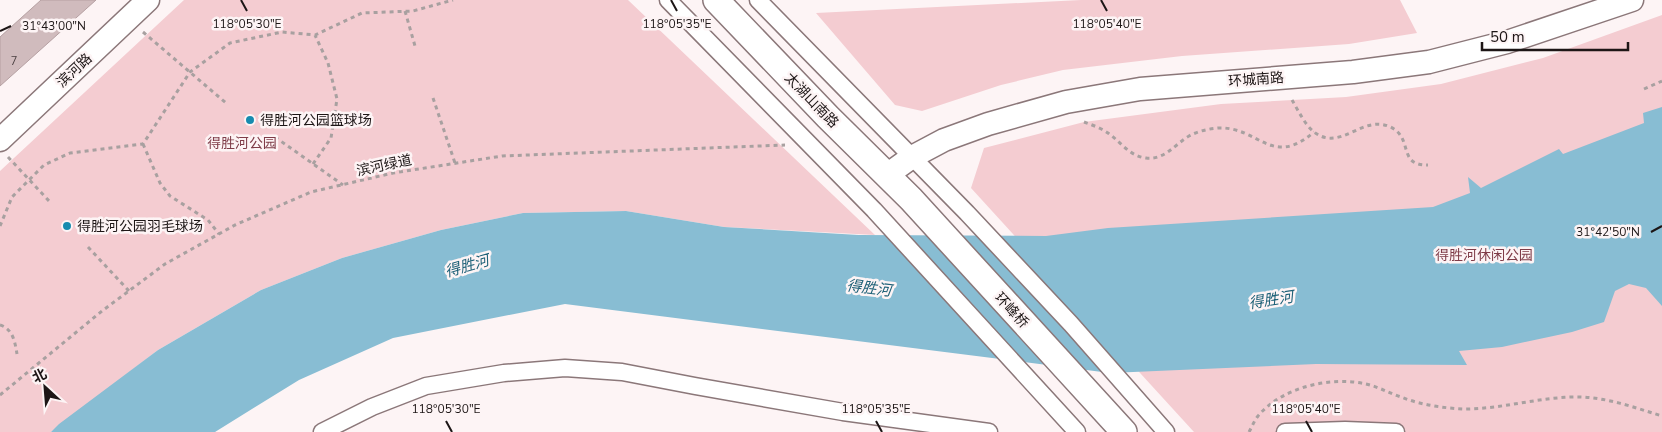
<svg xmlns="http://www.w3.org/2000/svg" width="1662" height="432" viewBox="0 0 1662 432" font-family="'Nunito Sans','Noto Sans SC',sans-serif">
  <rect width="100%" height="100%" fill="#fdf4f5"/>
  <path fill="#f4ccd1" d="M184,0h444l247,235 -151,-8 -98,-16 -103,2 -82,17 -99,28 -81,32 -103,60 -107,82h-51v-261z
    M1081,0h319l17,33 -68,11 -167,12 -119,14 -62,15 -79,26 -27,-6 -79,-92z
    M1662,15v417h-468l-223,-244 13,-40 100,-26 137,-18 125,-7 95,-13 102,-26z"/>
  <path fill="#88bdd3" d="M1662,107v199l-16,-18 -17,-4 -14,7 -11,31 -32,10 -70,15 -43,4 8,14 -151,-1 -206,9 -545,-69 -172,34 -94,42 -84,52h-164l8,-8 99,-74 103,-60 81,-32 99,-28 82,-17 103,-2 98,16 135,8 187,1 62,-8 325,-21 37,-14 -2,-16 13,11 78,-39 4,5 81,-31 -1,-10z"/>
  <path fill="#d0bbbd" stroke="#b5a0a2" d="M41,0h55l-96,86v-49z"/>
  <g fill="none" stroke-linecap="round" stroke-linejoin="round">
    <g stroke="#8b7779" stroke-width="19">
      <path id="street" d="M668,0l206,210 203,222
        M758,0l209,213 104,111 95,108
        M322,432l50,-25 54,-21 78,-13 61,-5 57,4 73,14 148,26 146,20
        M1285,432l60,-2 51,2"/>
    </g>
    <g stroke="#8b7779" stroke-width="25">
      <path id="secondary" d="M0,140l148,-140
        M887,175l25,-18 32,-17 44,-16 78,-22 74,-13 213,-17 76,-10 78,-20 125,-42"/>
    </g>
    <g stroke="#8b7779" stroke-width="28">
      <path id="primary" d="M716,0l112,117 83,82 213,233"/>
    </g>
    <path stroke="#a8a0a0" stroke-width="3" stroke-dasharray="4 4" stroke-linecap="butt" d="M405,11l10,35
      M143,32l83,71
      M1644,89l18,-8
      M433,98l22,65
      M1292,100c6,10 13,25 22,32 26,20 47,-16 74,-6 27,10 8,40 40,39
      M1084,122c8,3 17,6 24,11 13,9 21,23 38,25 19,2 28,-13 43,-22 9,-5 19,-7 29,-8 41,-2 53,41 96,4
      M275,137l68,48
      M143,144l17,39 10,13 38,24 11,14
      M8,157l42,45
      M313,164l18,-26 6,-39 -9,-36 -13,-28
      M0,226l12,-29 32,-32 26,-12 73,-9 47,-72 40,-29 52,-11 33,3 47,-22 51,-2 40,-11
      M88,247l41,44
      M0,325c13,4 15,17 17,29
      M0,395l102,-84 63,-47 70,-39 76,-33 82,-19 109,-17 283,-11
      M1249,432c3,-5 5,-11 9,-16 24,-29 73,-40 108,-32 13,3 23,9 35,13 20,8 42,11 63,12 40,0 78,-13 117,-12 28,1 55,11 81,19"/>
    <use href="#street" stroke="#fff" stroke-width="16"/>
    <use href="#secondary" stroke="#fff" stroke-width="22"/>
    <use href="#primary" stroke="#fff" stroke-width="25"/>
  </g>
  <path fill="none" stroke="#1d1616" stroke-width="2" d="M241,0l6,11M671,0l6,11M1101,0l6,11M0,31l11,-5M1651,232l11,-6M446,421l6,11M876,421l6,11M1306,421l6,11"/>
  <g fill="#178baf" stroke="#fdf4f5" stroke-width="2">
    <circle cx="250" cy="120" r="5"/>
    <circle cx="67" cy="226" r="5"/>
  </g>
  <g text-anchor="middle" stroke-width="5" stroke-linejoin="round" paint-order="stroke">
    <g font-size="11" fill="#4a3f40">
      <text x="14" y="65">7</text>
    </g>
    <g font-size="14" fill="#1d1616" stroke="#fdf4f5">
      <text transform="translate(74 70) rotate(-43)" y="5">滨河路</text>
      <text transform="translate(1256 79) rotate(-4)" y="5">环城南路</text>
      <text transform="translate(812 100) rotate(46)" y="5">太湖山南路</text>
      <text transform="translate(384 165) rotate(-12)" y="5">滨河绿道</text>
      <text transform="translate(1012 310) rotate(47)" y="5">环峰桥</text>
    </g>
    <g font-size="14" fill="#1d1616" stroke="#fdf4f5" text-anchor="start">
      <text x="260" y="125">得胜河公园篮球场</text>
      <text x="77" y="231">得胜河公园羽毛球场</text>
    </g>
    <g font-size="14" fill="#7f3c48" stroke="#fdf4f5">
      <text x="242" y="148">得胜河公园</text>
      <text x="1484" y="260">得胜河休闲公园</text>
    </g>
    <g font-size="15" font-style="italic" fill="#1d6077" stroke="#fdf4f5">
      <text transform="translate(467 266) rotate(-16)" y="5">得胜河</text>
      <text transform="translate(869 288) rotate(7)" y="5">得胜河</text>
      <text transform="translate(1271 300) rotate(-9)" y="5">得胜河</text>
    </g>
  </g>
  <g font-size="12" text-anchor="middle" fill="#1d1616" stroke="#fdf4f5" stroke-width="5" stroke-linejoin="round" paint-order="stroke">
    <text x="677" y="28">118°05'35"E</text>
    <text x="1107" y="28">118°05'40"E</text>
    <text x="247" y="28">118°05'30"E</text>
    <text x="54" y="30">31°43'00"N</text>
    <text x="1608" y="236">31°42'50"N</text>
    <text x="446" y="413">118°05'30"E</text>
    <text x="876" y="413">118°05'35"E</text>
    <text x="1306" y="413">118°05'40"E</text>
  </g>
  <g transform="translate(45 387) rotate(334)" stroke="#fdf4f5" stroke-width="4" paint-order="stroke">
  <path d="M0-4L9 19L0 12L-9 19Z" fill="#1d1616"/>
  <text y="-8" font-size="14" font-weight="bold" text-anchor="middle" fill="#1d1616">北</text>
  </g>
  <path d="M1482 42v8h146v-8" fill="none" stroke="#1d1616" stroke-width="2.5"/>
  <text x="1490" y="42" font-size="15" fill="#1d1616" stroke="#fdf4f5" stroke-width="4" paint-order="stroke">50 m</text>
</svg>
